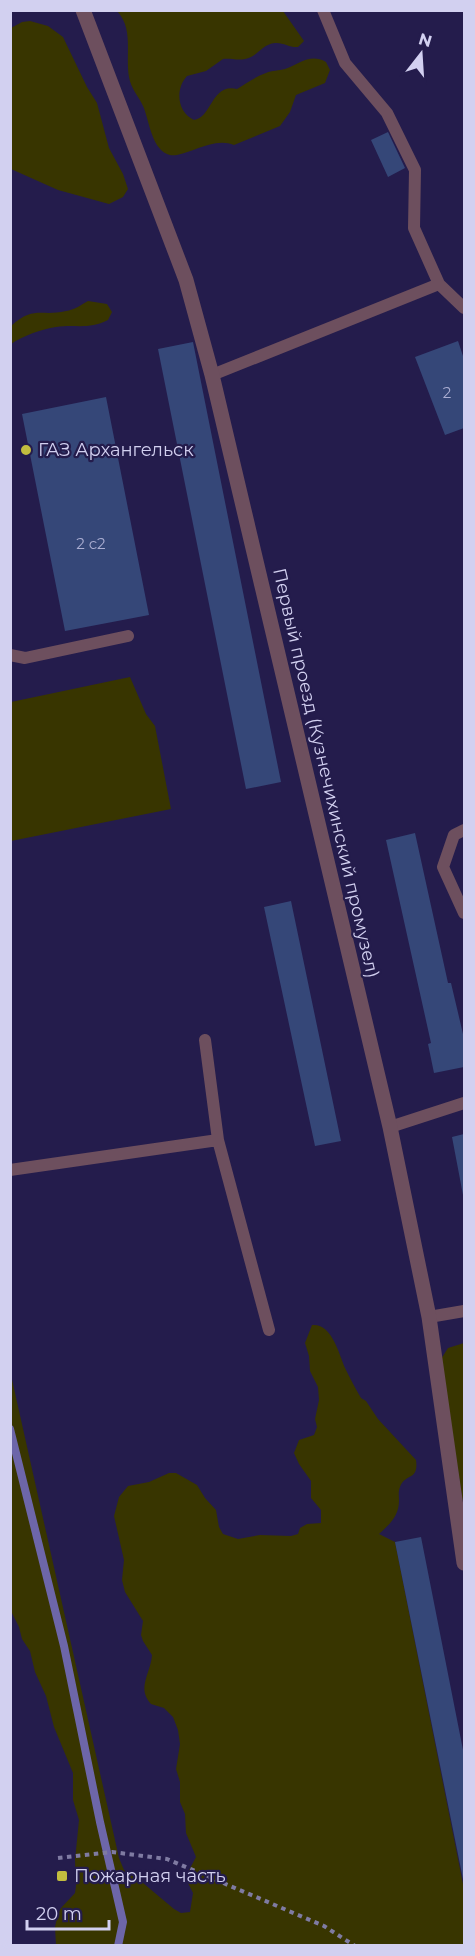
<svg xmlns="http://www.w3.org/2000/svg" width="475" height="1956" viewBox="0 0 475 1956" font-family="Montserrat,sans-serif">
  <rect width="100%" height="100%" fill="#241c4c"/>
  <path fill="#383500" d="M117,11h166l21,30 -6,6c-8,1 -15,-5 -23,-4 -11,1 -16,10 -24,14 -10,5 -19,1 -28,2l-17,12 -19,5c-12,13 -10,36 7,44 18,-2 17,-37 43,-31 10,-6 18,-12 29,-16 6,-3 13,-2 19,-4 15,-5 25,-16 41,-7l4,8 -5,13 -29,12 -6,17 -10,14 -46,19c-23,-10 -52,16 -67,9 -16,-7 -18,-35 -24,-48 -5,-11 -12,-17 -14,-29 -4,-23 5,-48 -12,-66z
    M30,21l18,5 15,11 24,50 10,16 12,45 14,26 5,15 -5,8 -14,7 -51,-14 -47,-21v-141l11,-6z
    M88,301l19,3 5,8 -4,8c-19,10 -32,4 -52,7 -15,2 -33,9 -45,17v-18c23,-21 30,-9 55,-15 8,-1 15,-6 22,-10z
    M130,677l16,37 9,12 16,83 -160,32v-139z
    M312,1325c20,-2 27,29 33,43 5,10 10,20 16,30l5,3 12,18 38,41c3,21 -11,13 -16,27 -2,5 -1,9 -1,14 0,15 -10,24 -20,33l16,8 69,347v56h-408l-1,-18 3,-13 3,-6 14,-15 1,-7 -1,-26 4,-40 -6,-20v-27l-19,-46 -8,-31 -11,-24 -5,-21 -8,-12 -3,-12 -8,-16v-236l108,483 5,12 19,13 31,26 7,4 9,-1 3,-19 -6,-12v-7l9,-17 -10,-24 -1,-19 -5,-12v-20l-4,-13 4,-25 -2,-14 -5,-13 -9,-9 -13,-4c-15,-16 0,-31 1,-49l-9,-14 -2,-6 2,-14 -18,-29 -3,-12 2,-20 -10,-44 5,-19 9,-11 21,-4 20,-9h7l21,12 8,13 11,12 3,17 4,7 15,5 22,-4 31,1 7,-2 2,-6 7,-4 14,-1v-13l-10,-12v-17l-12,-17 -5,-11 5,-13 15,-5 3,-8 -2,-8 4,-19 -1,-13 -8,-16 -1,-15 -4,-13z
    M464,1343v167l-23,-151 7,-11z"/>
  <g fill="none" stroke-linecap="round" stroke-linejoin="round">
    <path stroke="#6d66a9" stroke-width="8" d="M10,1429l54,217 36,176 23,100 -5,24"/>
  </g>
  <path fill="#354778" d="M388,132l17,36 -17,9 -17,-37z
    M458,341l6,18v69l-19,7 -30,-78z
    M193,342l88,440 -35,7 -88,-440z
    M106,397l43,218 -84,16 -43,-217z
    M415,833l33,150h3l12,51h1v33l-30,6 -6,-29 3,-1 -45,-203z
    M291,901l50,240 -26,5 -51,-239z
    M464,1134v61h-1l-11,-58z
    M421,1537l43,218v129l-69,-342z"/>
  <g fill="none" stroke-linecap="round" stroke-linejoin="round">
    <path stroke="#7f7ba2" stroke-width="4" stroke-dasharray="4.5 4.5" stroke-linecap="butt" d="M58,1858l54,-6 55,7 157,67 31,20"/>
    <path stroke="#6d4f5e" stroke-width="12" d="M323,10l22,53 42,50 28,57 -1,58 25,56 25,24
      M212,375l227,-91
      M10,655l15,3 103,-22
      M464,830l-10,5 -11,32 21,46
      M205,1040l13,100
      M390,1127l74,-24
      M10,1170l208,-30 51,190
      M429,1317l35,-6"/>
    <path stroke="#6d4f5e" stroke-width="15" d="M83,10l103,270 26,95 178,752 39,190 35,246"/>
  </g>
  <g fill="#c2bd3f" stroke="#241c4c" stroke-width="2">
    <circle cx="26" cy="450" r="6"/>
    <rect x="56" y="1870" width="12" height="12" rx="3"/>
  </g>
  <g text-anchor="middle" stroke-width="4.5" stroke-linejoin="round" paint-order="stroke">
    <g font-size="15" fill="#abaed2">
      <text x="447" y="398">2</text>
      <text x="91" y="549">2 с2</text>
    </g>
    <g font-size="18" fill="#d2d0f0" stroke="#241c4c" text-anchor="start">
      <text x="38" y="456">ГАЗ Архангельск</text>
      <text x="74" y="1882">Пожарная часть</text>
    </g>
    <g font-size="18" fill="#d2d0f0" stroke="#241c4c">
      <text transform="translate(326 773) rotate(77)" y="6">Первый проезд (Кузнечихинский промузел)</text>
    </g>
  </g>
  <rect width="475" height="1956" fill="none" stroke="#d2d0f0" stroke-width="24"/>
  <g transform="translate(421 54) rotate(17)" stroke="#241c4c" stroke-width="4.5" paint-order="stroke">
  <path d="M0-4.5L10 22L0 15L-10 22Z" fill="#d2d0f0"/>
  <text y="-9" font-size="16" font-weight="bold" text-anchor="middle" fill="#d2d0f0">N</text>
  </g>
  <path d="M27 1920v9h82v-9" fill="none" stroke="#d2d0f0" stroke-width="3"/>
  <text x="36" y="1920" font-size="18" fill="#d2d0f0" stroke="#241c4c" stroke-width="4.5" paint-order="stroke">20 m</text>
</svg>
